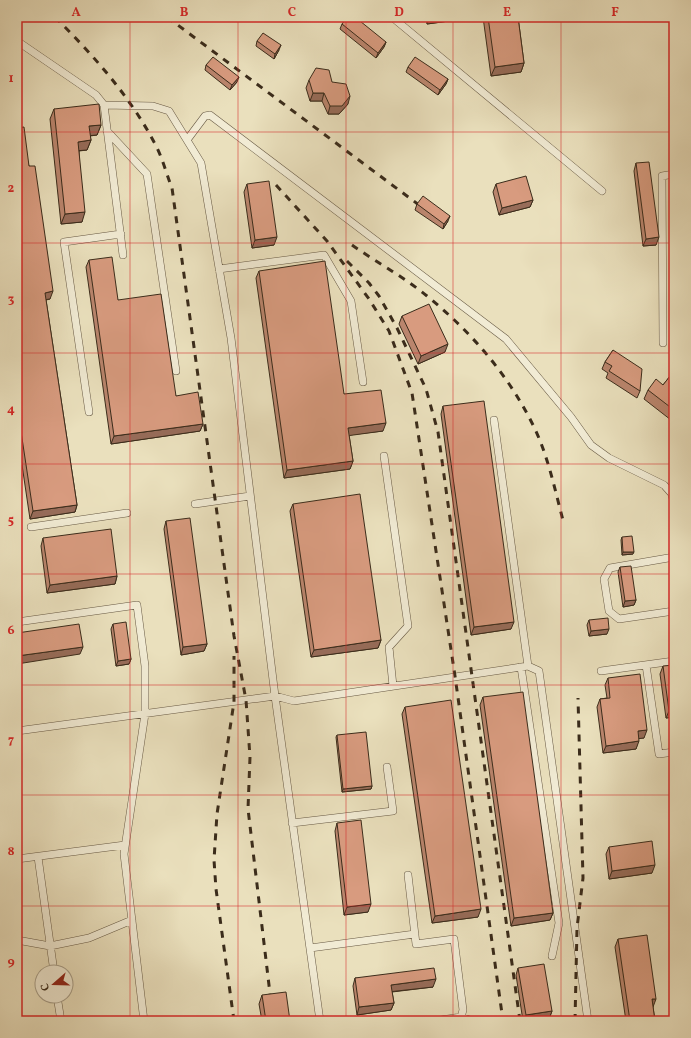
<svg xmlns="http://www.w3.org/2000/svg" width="691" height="1038" viewBox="0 0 691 1038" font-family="Vollkorn,serif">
  <rect width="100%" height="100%" fill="#eae0bd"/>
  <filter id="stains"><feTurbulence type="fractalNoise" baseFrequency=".005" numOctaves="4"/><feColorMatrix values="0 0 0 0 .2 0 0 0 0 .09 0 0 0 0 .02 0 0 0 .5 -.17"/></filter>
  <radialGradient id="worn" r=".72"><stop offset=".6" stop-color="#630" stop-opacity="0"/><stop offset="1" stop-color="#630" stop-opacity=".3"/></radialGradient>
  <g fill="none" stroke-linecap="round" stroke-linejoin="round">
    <g stroke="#675944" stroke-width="8">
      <path id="service" d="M392,17l210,174
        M17,41l79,54 8,10 19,150
        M104,105l49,1 16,5 32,52 30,175 44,358 45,325
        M107,131l40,43 29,197
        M187,140l18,-24 5,-1 296,224 65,78 20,28 18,13 55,27 8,9 2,11
        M219,269l105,-14 27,46 12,81
        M663,343l-1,-167 12,-2
        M89,412l-25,-170 57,-8
        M494,420l34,246 11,5 49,350
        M384,456l24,170 -19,21 4,39
        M195,504l55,-8
        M31,527l96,-14
        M674,557l-64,11 -6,11 5,32 10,8 55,-8
        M17,622l120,-17 8,61v48l-21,140 20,167
        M646,665l13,89 15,-2
        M521,667l38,256 -7,33
        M601,671l73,-10
        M17,731l258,-35 19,5 234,-35
        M292,823l101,-12 -6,-44
        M38,857l16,115
        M17,859l108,-14
        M408,875l8,69 38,-5 9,71 -2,7 -27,4
        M17,940l33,6 39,-8 43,-18
        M310,948l105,-14
        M57,996l4,25
        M461,1017l12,4"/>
    </g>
    <use href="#service" stroke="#f1ebd4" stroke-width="7"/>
    <path stroke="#3b2c1b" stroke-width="3" stroke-dasharray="7 7" stroke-linecap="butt" d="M55,17c38,38 74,78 99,125 8,14 12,31 18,46l62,448 12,64 4,57 -2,52 23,193
      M167,17l252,188
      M276,185l51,56 42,58 20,32 23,62 43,283 48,345
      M352,245c24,17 52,32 75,51 43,35 80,77 105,127 16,31 23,68 32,101
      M347,261l22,22 10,13 18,32 29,61 12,43 82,589
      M17,502l3,23
      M234,1021l-18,-132 -2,-29 3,-46 17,-112v-46
      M575,1021l2,-93 6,-50 -5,-180"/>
  </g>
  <path fill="#ba856d" stroke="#3b2c1b" d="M426,17h25l-2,4 -22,3z
    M483,17h35l6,46 -3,9 -30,4z
    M342,24l44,18 -2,5 -8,11 -36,-29z
    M257,41l22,9 -5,9 -18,-13z
    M206,65l31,17 -7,8 -25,-20z
    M408,67l40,12 -2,5 -8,11 -32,-23z
    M309,80l23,2 16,22 -9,10h-11l-6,-13h-12l-4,-13z
    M54,109l47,16 -4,10 -7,1 1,4 -4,10 -8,1 3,71 -21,2 -11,-105z
    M17,128l12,38 21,133 -4,1 31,205 -2,7 -45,7 -13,-88z
    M636,163l20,82 -13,1 -9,-75z
    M247,184l27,61 -22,3 -8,-56z
    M496,184l37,16 -3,7 -31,8 -6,-23z
    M417,204l31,17 -5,8 -28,-19z
    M89,260l29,40 58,96 27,28 -3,7 -89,13 -25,-177z
    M259,271l85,123 39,37 -34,4 4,26 -3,8 -66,9 -28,-200z
    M402,316l43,36 -27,12 -19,-40z
    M613,350l27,41 -3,7 -31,-20 2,-5 -6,-4 3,-7z
    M674,371v46l-3,3 -27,-21 4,-9 15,-5z
    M443,406l68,223 -40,6 -30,-221z
    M293,504l88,136 -3,8 -67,9 -21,-146z
    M166,521l41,123 -3,7 -23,4 -17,-126z
    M622,537l11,17 -11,1 -1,-15z
    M43,538l74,38 -2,8 -68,9 -6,-47z
    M620,567l16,33 -2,5 -11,2 -5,-35z
    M589,620l18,14 -18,2 -2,-11z
    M113,624l18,35 -2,5 -13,2 -5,-37z
    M663,666l11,51 -8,1 -6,-44z
    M608,678l36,60h-5l-3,11 -33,4 -6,-46 3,-8 7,-1 -2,-13z
    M483,697l70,216 -3,7 -39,6 -31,-221z
    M405,707l73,210 -46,6 -30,-209z
    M337,735l35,51 -1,3 -29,3 -6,-55z
    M337,823l31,89 -24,3 -9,-84z
    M609,847l43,26 -43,6 -3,-25z
    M618,939l35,68 2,14h-29l-11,-74z
    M518,968l34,43 -3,8 -15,2h-11l-7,-46z
    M355,978l78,9 -41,5 2,11 -3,7 -34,5 -4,-29z
    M262,995l28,26h-28l-3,-17z"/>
  <path fill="#976c59" stroke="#3b2c1b" d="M429,17h22l-2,4 -22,3z
    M386,42l-2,5 -8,11 2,-5z
    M281,45l-2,5 -5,9 1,-5z
    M524,63l-3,9 -30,4 4,-9z
    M239,77l-2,5 -7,8 2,-5z
    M448,79l-2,5 -8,11 2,-5z
    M313,93h11l-2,8h-12z
    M350,96l-2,8 -9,10h-11l2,-8z
    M101,125l-4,10 -11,1 3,-10z
    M91,140l-4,10 -13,1 4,-9z
    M533,200l-3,7 -31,8 3,-7z
    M85,212l-3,10 -21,2 4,-10z
    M450,216l-2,5 -5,8 1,-5z
    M277,237l-3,8 -22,3 3,-8z
    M659,237l-3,8 -13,1 3,-7z
    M53,291l-3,8 -7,1 2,-7z
    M448,344l-3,8 -27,12 3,-8z
    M386,423l-3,8 -37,5 2,-8z
    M203,424l-3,7 -89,13 3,-8z
    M353,461l-3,8 -66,9 3,-8z
    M77,505l-2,7 -45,7 3,-8z
    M623,552h11l-1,2 -11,1z
    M117,576l-2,8 -68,9 3,-8z
    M636,600l-2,5 -11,2 2,-6z
    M514,622l-3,7 -40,6 3,-8z
    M609,629l-2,5 -18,2 2,-5z
    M381,640l-3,8 -67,9 3,-7z
    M207,644l-3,7 -23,4 2,-8z
    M83,647l-3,7 -63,10v-8z
    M131,659l-2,5 -13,2 2,-5z
    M674,710v7l-8,1 3,-7z
    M647,730l-3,8 -9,1 3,-8z
    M639,741l-3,8 -33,4 3,-7z
    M372,786l-1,3 -29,3 1,-3z
    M655,865l-3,8 -43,6 3,-8z
    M371,904l-3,8 -24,3 3,-8z
    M481,909l-3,8 -46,6 3,-7z
    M553,913l-3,7 -39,6 3,-8z
    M436,979l-3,8 -45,5 3,-7z
    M652,999h4l-3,8z
    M394,1003l-3,7 -34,5 2,-8z
    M552,1011l-3,8 -15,2h-10l2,-6z"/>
  <path fill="#d89b7f" stroke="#3b2c1b" d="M347,17h8l31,25 -8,11 -36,-29z
    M488,17h30l6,46 -29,4z
    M263,33l18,12 -6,9 -18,-13z
    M213,57l26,20 -7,8 -26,-20z
    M415,57l33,22 -8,11 -32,-23z
    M316,68l13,2 3,12 14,2 4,12 -8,10h-12l-6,-13h-11l-4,-13z
    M99,104l2,21 -12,1 2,14 -13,2 7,70 -20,2 -11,-105z
    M24,127l5,39h6l18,125 -8,2 32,212 -44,6 -16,-106v-277z
    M649,162l10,75 -13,2 -10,-76z
    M526,176l7,24 -31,8 -6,-24z
    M269,181l8,56 -22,3 -8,-56z
    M423,196l27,20 -6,8 -27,-20z
    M112,257l6,43 43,-6 15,102 22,-4 5,32 -89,12 -25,-176z
    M325,261l19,133 37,-4 5,33 -38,5 5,33 -66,9 -28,-199z
    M429,304l19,40 -27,12 -19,-40z
    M613,350l29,19 -2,22 -31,-20 3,-5 -7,-4z
    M674,371v39l-26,-20 8,-11 7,6z
    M484,401l30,221 -40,5 -31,-221z
    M360,494l21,146 -67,10 -21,-146z
    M190,518l17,126 -24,3 -17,-126z
    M111,529l6,47 -67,9 -7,-47z
    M632,536l2,16h-11l-1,-15z
    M631,566l5,34 -11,1 -5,-34z
    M608,618l1,11 -18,2 -2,-11z
    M126,622l5,37 -13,2 -5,-37z
    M79,624l4,23 -66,9v-23z
    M674,665v45l-5,1 -6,-45z
    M640,674l7,56 -9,1 1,10 -33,5 -6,-47 10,-1 -2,-20z
    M523,692l30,221 -39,5 -31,-221z
    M451,700l30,209 -46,7 -30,-209z
    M366,732l6,54 -29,3 -6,-54z
    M361,820l10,84 -24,3 -10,-84z
    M652,841l3,24 -43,6 -3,-24z
    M647,935l9,64h-4l3,22h-25l-12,-82z
    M544,964l8,47 -26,4 -8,-47z
    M434,968l2,11 -45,6 3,18 -35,4 -4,-29z
    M286,992l4,29h-24l-4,-26z"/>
  <path fill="none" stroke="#d62828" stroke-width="1" stroke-opacity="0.55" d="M130,17v1004M238,17v1004M346,17v1004M453,17v1004M561,17v1004M17,132h657M17,243h657M17,353h657M17,464h657M17,574h657M17,685h657M17,795h657M17,906h657"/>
  <rect width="691" height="1038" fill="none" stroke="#eae0bd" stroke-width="44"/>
  <g transform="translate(54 984) rotate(250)"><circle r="19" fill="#f1ebd4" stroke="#a89f8a"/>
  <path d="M0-3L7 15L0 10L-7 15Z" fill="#8f2418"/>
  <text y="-6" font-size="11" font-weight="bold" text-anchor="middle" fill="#3b2c1b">С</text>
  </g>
  <rect x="22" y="22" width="647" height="994" fill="none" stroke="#d62828" stroke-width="1.5"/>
  <g font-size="13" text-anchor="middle" font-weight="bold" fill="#d62828">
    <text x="76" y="16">A</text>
    <text x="184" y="16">B</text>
    <text x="292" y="16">C</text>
    <text x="399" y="16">D</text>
    <text x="507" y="16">E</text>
    <text x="615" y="16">F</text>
    <text x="11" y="82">1</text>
    <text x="11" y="192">2</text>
    <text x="11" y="303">3</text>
    <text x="11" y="413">4</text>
    <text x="11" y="524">5</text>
    <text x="11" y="634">6</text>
    <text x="11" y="744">7</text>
    <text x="11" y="855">8</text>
    <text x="11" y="965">9</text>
  </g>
  <rect width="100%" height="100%" filter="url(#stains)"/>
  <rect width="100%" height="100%" fill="url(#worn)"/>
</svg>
